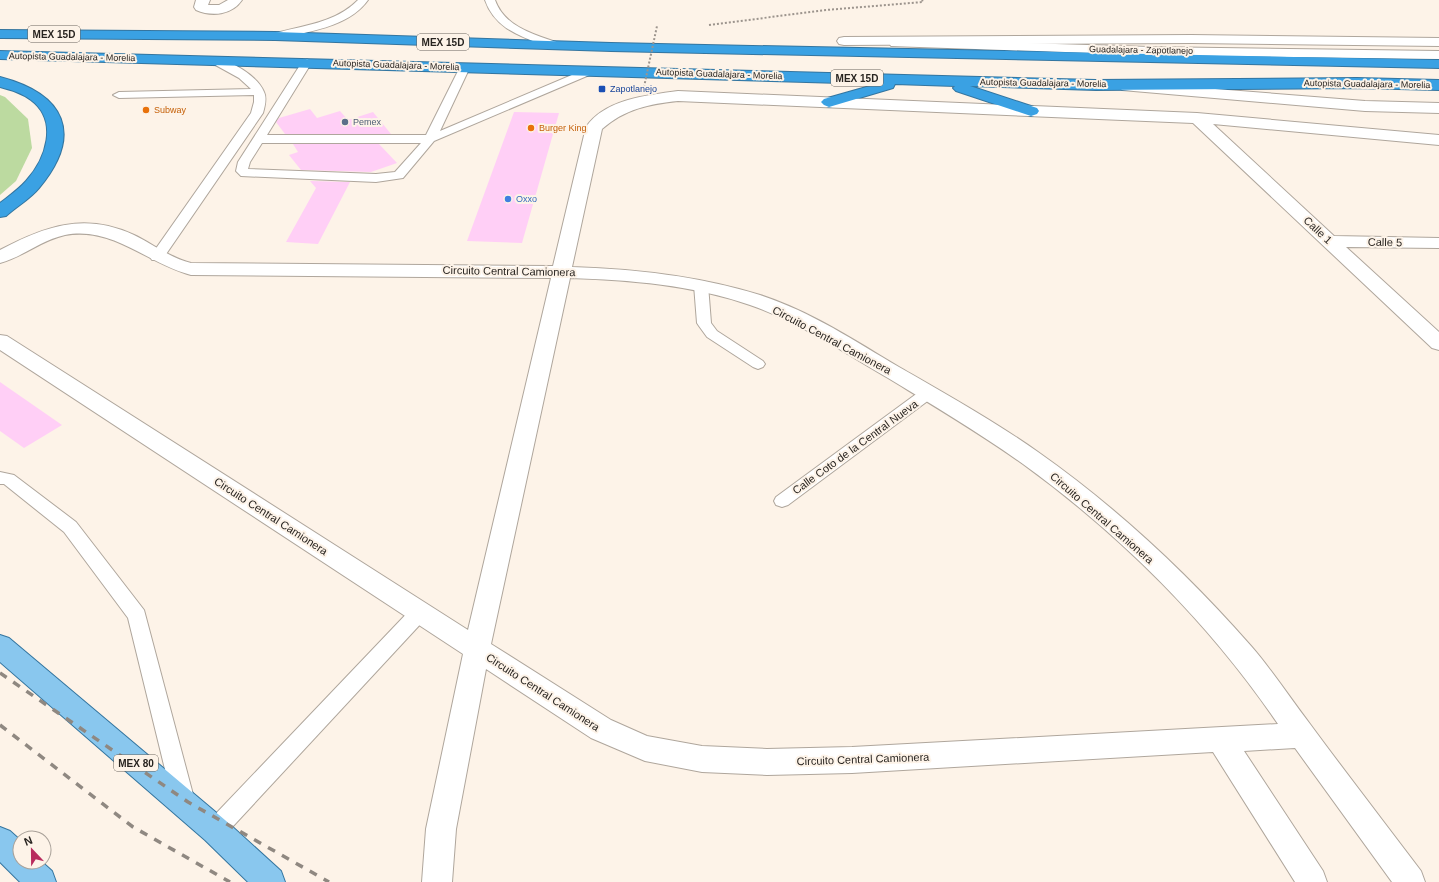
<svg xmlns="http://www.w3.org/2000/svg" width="1439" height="882" viewBox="0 0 1439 882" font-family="Helvetica,sans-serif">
  <rect width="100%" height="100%" fill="#fdf3e8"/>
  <path fill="#bcdaa0" d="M0,95l5,2 23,22 4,29 -16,33 -16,14z"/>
  <path fill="#ffcff6" d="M310,109l7,9 23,-7 8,9 25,-8 18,22h-106l-9,-12 3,-4z
    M514,112l45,1 -37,130 -55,-2z
    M293,144h86l18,19 -26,9 -70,-2 -12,-15 9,-3z
    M310,181l40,1 -32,62 -32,-2 30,-54z
    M0,382l62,43 -38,23 -24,-17z"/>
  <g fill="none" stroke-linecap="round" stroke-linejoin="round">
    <g stroke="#afa69c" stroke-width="2">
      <path id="service" d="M358,0h10c-20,28 -62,32 -93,39l-5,-3 1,-2c30,-8 65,-11 87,-34z
        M485,0h10c10,28 41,35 67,44l1,2 -1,2c-7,2 -14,-2 -21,-4 -25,-9 -47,-18 -56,-44z
        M214,57c17,4 43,18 50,35 3,6 1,14 -1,21l-101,147h-10l-2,-3 101,-144 3,-11v-7l-135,3 -6,-3 6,-3 132,-3 -12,-11 -29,-16 -1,-2 1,-2z
        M307,59l5,3 -45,73h159l34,-68 5,-3 5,3 -30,64 146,-62h8l1,2 -1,2 -160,68 -31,37 -27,4 -135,-6 -5,-5 2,-9 64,-100zM262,143h159l-26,29 -19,2 -128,-5 2,-7z
        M701,281l5,1 2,3 3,38 6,8 46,30 2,3 -2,3 -5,2 -5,-2 -46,-30 -8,-11 -2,-3 -3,-38 2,-3z
        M928,388l5,1 3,4 -3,4 -145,108 -6,2 -6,-2 -2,-4 2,-4 147,-108z
        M0,472l14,3 62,47 68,88 51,192 -4,7 -7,3 -7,-3 -4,-7 -45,-184 -64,-86 -60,-48h-4z
        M420,605l7,2 2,5 -2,5 -204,220 -8,3 -8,-3 -3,-7 3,-7 206,-216z"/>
    </g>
    <g stroke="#afa69c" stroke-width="2">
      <path id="minor" d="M196,0h14l-2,5h11l9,-5h14c-10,15 -30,17 -46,10l-2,-3z
        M678,91l519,22 242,22v10l-226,-21 121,112 105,2v10l-93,-1 93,85v18l-7,-2 -239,-225 -515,-22c-29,3 -53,8 -76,28l-30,138c63,2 127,9 188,28 50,16 95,46 139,72 47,27 95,54 139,85 78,55 150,122 213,194 21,24 39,52 59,78 36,49 74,98 111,147l4,11h-33l-97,-134 -51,3 79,120 4,11h-32l-82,-130 -361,21 -85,2 -65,-3 -57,-11 -54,-23 -105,-69 -30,160 -4,53h-30l4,-53 37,-175 -463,-304v-15l7,1 461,294 83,-352 -360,-3c-45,-12 -78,-49 -126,-40 -24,5 -42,22 -65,28v-13c45,-24 85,-38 134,-15 19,9 36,23 57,28l362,3 33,-139c19,-28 62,-32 92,-36zM570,278c60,2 123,7 180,27 49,17 93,47 138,73 46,28 92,55 135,86 98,71 187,160 255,260l-426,23 -85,2 -65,-3 -55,-10 -36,-16 -120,-76z"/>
    </g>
    <g stroke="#afa69c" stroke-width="2">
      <path id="tertiary" d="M896,39l254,8 289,4v8l-289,-4 -259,-9 -2,-3 2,-3z
        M1127,82l238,19 74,2v10l-74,-2 -243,-21 -3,-3 3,-3z"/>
    </g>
    <g stroke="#afa69c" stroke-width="2">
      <path id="secondary" d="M1191,35l248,3v8l-248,-3 -347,2 -5,-1 -2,-3 2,-3 5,-1z"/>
    </g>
    <g stroke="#34759f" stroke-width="2">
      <path id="primary" d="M0,635l9,3 216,182 56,51 4,11h-37l-43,-42 -205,-178z
        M0,827l10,4 10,9v22h22l10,9 4,11h-36l-20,-20z"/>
    </g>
    <g stroke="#34759f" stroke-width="2">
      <path id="motorway" d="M0,30l275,2 336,11 828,17v8l-828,-17 -336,-11 -275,-2z
        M0,51l1096,29 261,-2 82,2v10l-82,-2 -261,2 -126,-4 67,22 2,3 -2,3 -6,2 -75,-25 -3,-3 2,-2 -60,-2 -2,4 -64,19 -5,-2 -3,-3 3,-3 53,-15 -877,-25z
        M0,77c65,17 84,57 39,111 -9,11 -22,18 -33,28l-6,1v-14c9,-7 18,-13 26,-22 20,-22 33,-60 5,-81 -9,-7 -20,-10 -31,-13z"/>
    </g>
    <path stroke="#9c948d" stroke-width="2" stroke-dasharray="2 2" stroke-linecap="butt" d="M709,25l117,-15 97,-8 -1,-2"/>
    <use href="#service" fill="#fff" fill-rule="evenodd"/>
    <use href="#minor" fill="#fff" fill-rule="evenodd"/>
    <use href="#tertiary" fill="#fff" fill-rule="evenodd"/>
    <use href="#secondary" fill="#fff" fill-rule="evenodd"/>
    <use href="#primary" fill="#89c7ee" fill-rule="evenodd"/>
    <use href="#motorway" fill="#3aa1e3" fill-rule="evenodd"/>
    <path stroke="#8f8881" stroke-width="3.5" stroke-dasharray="8 8" stroke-linecap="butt" d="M0,673l188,129 141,80
      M0,725l133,102 97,55"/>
    <path stroke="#9c948d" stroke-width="2" stroke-dasharray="2 2" stroke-linecap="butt" d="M644,87l13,-61"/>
  </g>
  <rect fill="#1a4fb4" stroke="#fdf3e8" stroke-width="1.5" x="598" y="85" width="8" height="8" rx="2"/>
  <g fill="#e8710a" stroke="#fdf3e8" stroke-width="1.5">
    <circle cx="146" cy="110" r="4"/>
    <circle cx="531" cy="128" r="4"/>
  </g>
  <circle fill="#5c6f8a" stroke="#fdf3e8" stroke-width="1.5" cx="345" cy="122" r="4"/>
  <circle fill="#3f7fe0" stroke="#fdf3e8" stroke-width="1.5" cx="508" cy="199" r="4"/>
  <g text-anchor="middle" stroke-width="4" stroke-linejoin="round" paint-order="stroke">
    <g font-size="9" fill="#282420" stroke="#fdf3e8">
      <text transform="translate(1141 50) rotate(1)" y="3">Guadalajara - Zapotlanejo</text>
      <text transform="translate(72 57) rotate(1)" y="3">Autopista Guadalajara - Morelia</text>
      <text transform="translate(396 65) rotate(2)" y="3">Autopista Guadalajara - Morelia</text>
      <text transform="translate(719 74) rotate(2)" y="3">Autopista Guadalajara - Morelia</text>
      <text transform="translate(1043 83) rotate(1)" y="3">Autopista Guadalajara - Morelia</text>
      <text transform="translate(1367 84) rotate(1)" y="3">Autopista Guadalajara - Morelia</text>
    </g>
    <g font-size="9" fill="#164399" stroke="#fdf3e8" text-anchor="start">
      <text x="610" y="92">Zapotlanejo</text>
    </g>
    <g font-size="9" fill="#c56008" stroke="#fdf3e8" text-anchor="start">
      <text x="154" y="113">Subway</text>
      <text x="539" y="131">Burger King</text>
    </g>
    <g font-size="9" fill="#4e5e75" stroke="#fdf3e8" text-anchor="start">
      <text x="353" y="125">Pemex</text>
    </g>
    <g font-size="9" fill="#366cbe" stroke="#fdf3e8" text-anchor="start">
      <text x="516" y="202">Oxxo</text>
    </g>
    <g fill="#fdf3e8" stroke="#68625c" stroke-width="1">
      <rect x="28" y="26" width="52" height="16" rx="3"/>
      <rect x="417" y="34" width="52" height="16" rx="3"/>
      <rect x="831" y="70" width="52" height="16" rx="3"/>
      <rect x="114" y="755" width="44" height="16" rx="3"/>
    </g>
    <g font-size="10" font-weight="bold" fill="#282420">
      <text x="54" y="38">MEX 15D</text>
      <text x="443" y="46">MEX 15D</text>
      <text x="857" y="82">MEX 15D</text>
      <text x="136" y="767">MEX 80</text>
    </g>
    <g font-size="11" fill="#282420" stroke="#fdf3e8">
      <text transform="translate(1318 230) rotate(43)" y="4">Calle 1</text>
      <text transform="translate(1385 242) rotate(1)" y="4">Calle 5</text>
      <text transform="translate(509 271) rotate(1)" y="4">Circuito Central Camionera</text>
      <text transform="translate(832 340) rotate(28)" y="4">Circuito Central Camionera</text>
      <text transform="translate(855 447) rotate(-36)" y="4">Calle Coto de la Central Nueva</text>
      <text transform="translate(271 516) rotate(33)" y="4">Circuito Central Camionera</text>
      <text transform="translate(1102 518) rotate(41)" y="4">Circuito Central Camionera</text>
      <text transform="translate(543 692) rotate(33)" y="4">Circuito Central Camionera</text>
      <text transform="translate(863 759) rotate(-2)" y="4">Circuito Central Camionera</text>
    </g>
  </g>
  <g transform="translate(32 850) rotate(338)"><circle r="19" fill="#fdf3e8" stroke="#a8a098"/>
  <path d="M0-3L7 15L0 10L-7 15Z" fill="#b82b5d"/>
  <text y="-6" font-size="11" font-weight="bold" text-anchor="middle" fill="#282420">N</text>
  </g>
</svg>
